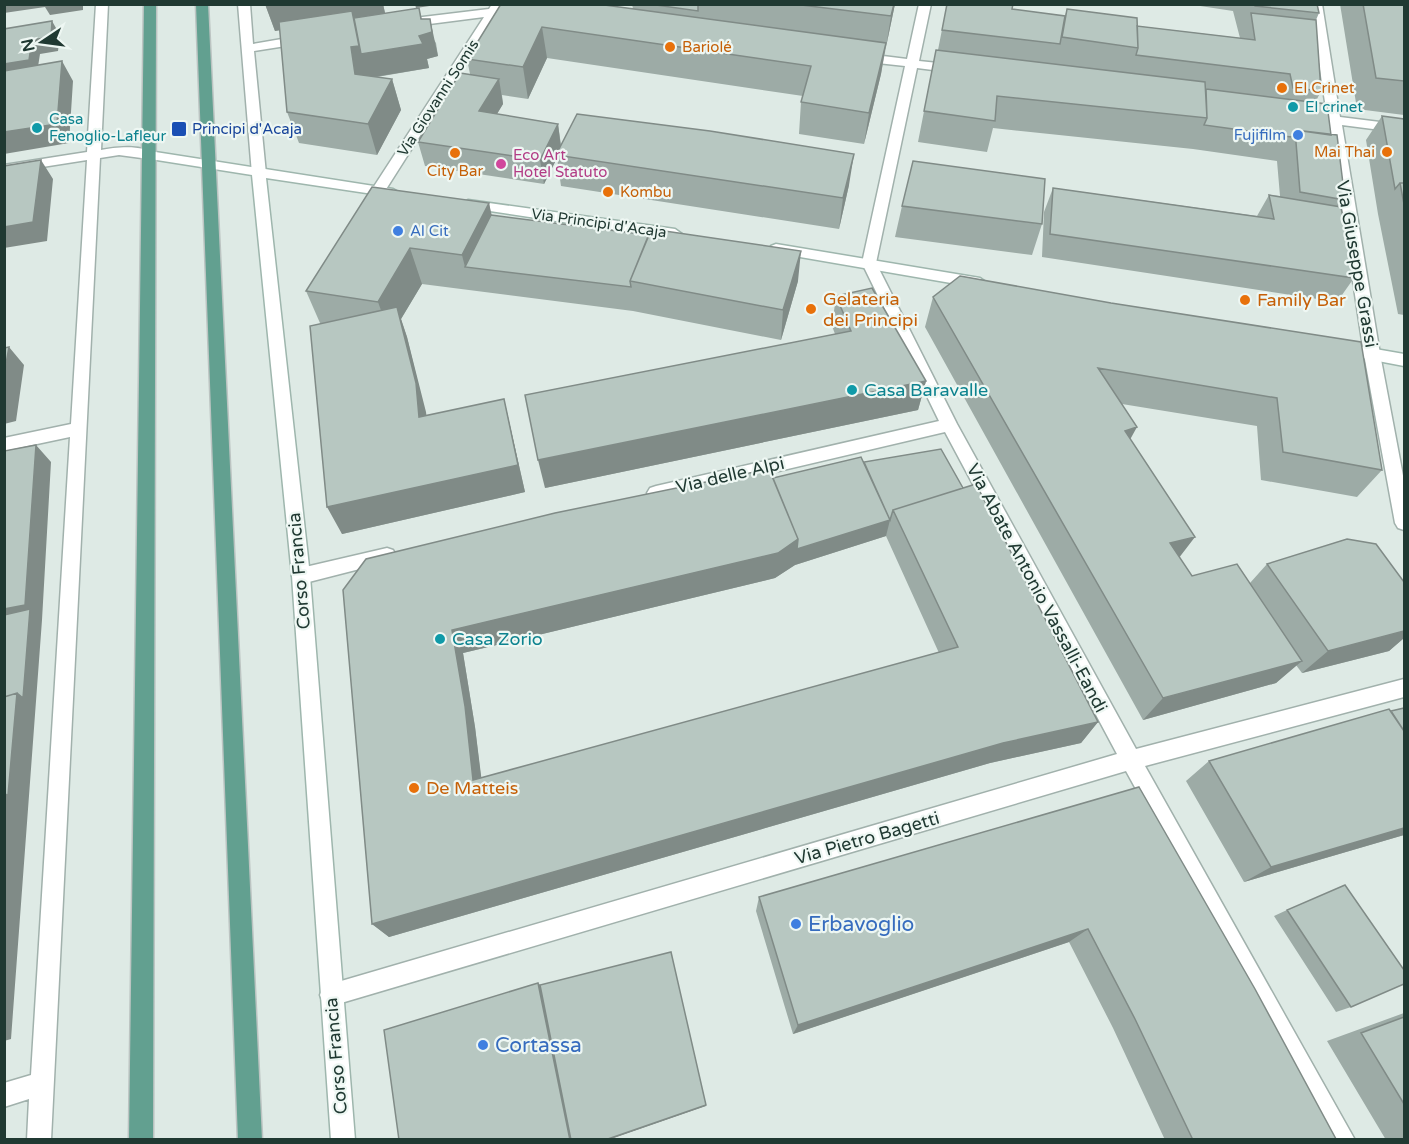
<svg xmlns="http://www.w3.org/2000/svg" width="1409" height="1144" viewBox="0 0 1409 1144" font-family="'Varela Round',sans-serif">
  <rect width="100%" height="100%" fill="#deeae5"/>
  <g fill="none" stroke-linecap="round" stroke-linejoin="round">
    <g stroke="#a1b1ac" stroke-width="3">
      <path id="street" d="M96,4h12l-7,146c15,-3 43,-6 55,5l-7,4 -30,-4 -19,3 -49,982h-24l2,-41 -25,8v-24l27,-8 39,-638 -66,14v-13l67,-14 16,-264 -83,13v-8l83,-13z
        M238,4h12l3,40 52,-9 6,4 -6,4 -51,8 12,123 -7,4 -7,-4z
        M492,4h10l-1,5 18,3 6,3 -6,3 -23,-2 -113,178h-10l-2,-3 113,-174 -78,10 -6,-4 6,-4 83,-10z
        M919,4h12l-12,57 38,4 6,4 -6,4 -40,-5 -41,195 81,161 179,325 268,-70v18l-259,69 210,374h-26l-203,-369 -795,235 -8,-3 -3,-8 3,-8 8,-3 786,-230 -172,-322 -289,68 -6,-2 -3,-5 3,-5 6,-2 283,-65 -77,-158 43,-197 -46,-5 -6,-4 6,-4 48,6z
        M1310,4h12l18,113 64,8v8l-62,-8 38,229 24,127v49l-6,-2 -3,-5 -31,-169 -35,-231 -24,-3 -6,-4 6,-4 22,3z
        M387,548l6,2 3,5 -3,5 -6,2 -86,22 -6,-3 -3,-5 3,-5 6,-3z"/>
    </g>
    <g stroke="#9eb6ad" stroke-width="3">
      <path id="secondary" d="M149,151l244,38 7,4 -7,4 -127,-19 44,398 45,564h-24l-39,-564 -40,-401 -108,-17 -2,-3 2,-3z
        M468,200l207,29 7,5 -7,5 -212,-32 -2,-3z
        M776,244l204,34 7,5 -7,5 -209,-36 -2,-3 2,-3z
        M1341,343l63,11v12l-68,-13 -3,-4 3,-4z"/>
    </g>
    <g stroke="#bcc4c2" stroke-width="3">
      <path id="primary" d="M144,4h12l-3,1136h-24z
        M196,4h12l54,1136h-24z"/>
    </g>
    <use href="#street" fill="#fff" fill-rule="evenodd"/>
    <use href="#secondary" fill="#fff" fill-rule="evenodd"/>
    <use href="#primary" fill="#62a090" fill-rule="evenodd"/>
  </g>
  <path fill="#9daba6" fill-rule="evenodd" d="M265,4h118l2,9 36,6 15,24 2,13 -11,3 2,9 -52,9 15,2 9,31 -24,45 -78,-12 -12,-31 -7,-82 -5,1z
    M501,4l132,5 -1,-5h263l-9,43 -5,27 -17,70 -65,-10 2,-32 2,-6 -256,-38 -19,41 -26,-4 1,9 -6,10 61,10 3,21 288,40 -10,44 -278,-43 -4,-28 -13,26 -119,-18 -7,-24 52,-68 -3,-15z
    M947,4h66l-1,5 53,7 2,-7 70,17 103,12 -7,-27 -46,-7h130l2,9 -3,7 5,71 -6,12 16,32 14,65 -4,7 13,71 -17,24 -295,-45 2,-45 9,-24 204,28 12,-21 11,1 -3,-35 -84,-12 -200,-21 -6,24 -69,-10 18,-92h2z
    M1340,4h64v111l-47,-6z
    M1382,116l22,3v196l-6,-1 -20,-100 -12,-74z
    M489,203l2,12 307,66 -17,59 -148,-29 -211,-27 -21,35 6,18 19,79 78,-17 21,93 -183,42 -22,-211 -14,-32z
    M902,206l140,18 -10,31 -137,-18z
    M836,296l90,85 -8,29 -373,78 290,-154 -3,-8z
    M933,297l178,6 250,39 21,128 -25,27 -96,-17 -4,-54 -135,-22 9,36 48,117 13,19 58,7 17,-19 137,18v56l-15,13 -87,22 -6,-8 -20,18 -133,37 -218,-393z
    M864,462l234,260 -17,21 -91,20 -601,174 -17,-13 -29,-334 430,-112zM886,536l53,117 -458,125 -6,-51 -12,-74 312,-75 20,-13z
    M1209,761l195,74 -160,47 -58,-101z
    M1139,787l197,352 -171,1 -52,-112 -44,-86 -276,92 -37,-123 3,-14z
    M1287,910l64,97 -15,5 -62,-96z
    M1404,1013v127h-18l-59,-99z"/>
  <path fill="#808b87" d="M4,4h79v6l-33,5 -5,-8 -41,6z
    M265,4h118l2,9 34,23v-28l6,26 5,-15 8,37 -11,3 2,9 -61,10 -13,-4 -4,-27 2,-29 -78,13z
    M415,4h28l-27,4z
    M894,4h1l-9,43 5,-31z
    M52,21l8,14 -2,16 -18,3 -3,19 -33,6v-15z
    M542,27l5,31 -19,41 -5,-32z
    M886,43l-5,31 -17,70 5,-31z
    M62,61l11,20 -4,62 -65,11v-22z
    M392,79l9,31 -24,45 -9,-31z
    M499,79l4,25 -19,31 -5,-24z
    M558,124l3,24 -5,7 1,3 -13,26 -4,-24z
    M854,154l-5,31 -10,44 4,-31z
    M41,160l12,19 -6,62 -43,7v-21z
    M489,203l8,36 -32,28 -3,-12z
    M410,248l12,36 -21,35 6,18 19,75 4,34 -52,-144z
    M801,251l-3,30 -17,59 2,-30z
    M9,347l15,18 -8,56 -12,3v-49z
    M926,381l-8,29 -373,78 -7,-28z
    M504,399l21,93 -183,42 -15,-27z
    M1137,427l-16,29 4,-25z
    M36,445l15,17 -9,158 -31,419 -7,2v-432z
    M890,520l-4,16 -91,29 -20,13 -312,75 12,74 9,72 -11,-19 -21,-150 346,-91z
    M1195,537l-20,26 -5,-20z
    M1404,631v7l-15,13 -87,22 26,-22z
    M1302,661l-26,22 -133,37 20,-22z
    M1098,722l-17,21 -91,20 -601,174 -17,-13 631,-181z
    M1404,828v7l-160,47 27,-15z
    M1088,929l-19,13 -276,92 5,-9z
    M538,983l4,4 31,153h-3z
    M706,1105v1l-98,34h-3z"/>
  <path fill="#b7c7c1" stroke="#808b87" stroke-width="1.5" d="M501,4h96l289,39 -17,70 -68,-11 10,-36 -269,-39 -19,40 -56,-8z
    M649,4h49v7z
    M793,4h101l-3,12z
    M947,4h66l-1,5 53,7 -5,28 -118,-14z
    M1254,4h63l2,9 -64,-7z
    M1363,4h41v77l-28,-3z
    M419,8l2,11h9l2,13 -13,4 4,8 -62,10 -7,-36z
    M1067,9l70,9 1,30 -76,-11z
    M352,11l7,35 -8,1 4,27 37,5 -24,45 -81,-12 -8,-90z
    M1251,13l65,7 5,71 -28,-3 -3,-14 -154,-19 2,-7 -1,-22 118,14z
    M52,21l-1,16 -19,3 -3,20 -25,4v-35z
    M936,50l269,32 2,36 -210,-22 -2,25 -71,-10z
    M62,61l-5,63 -53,8v-61z
    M460,73l39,6 -20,32 79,13 -18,36 -122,-18z
    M1206,89l121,15 4,31 -36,-5 -4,7 -87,-12 3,-7z
    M577,114l133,17 144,23 -11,44 -287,-43z
    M1382,116l22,3v64h-4l-5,6z
    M1295,130l42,5 8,65 -45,-8z
    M41,160l-8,62 -29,5v-61z
    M913,161l132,18 -3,45 -140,-18z
    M1400,183h4v21z
    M372,187l117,16 -27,52 -52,-7 -32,54 -72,-11z
    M1053,188l221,31 -5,-24 72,12 13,71 -304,-44z
    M491,215l158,20 -19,46 1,6 -166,-20z
    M651,229l150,22 -18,59 -153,-29z
    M960,276l151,27 250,39 21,128 -99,-18 -6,-54 -179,-30 39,59 -12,4 70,106 -25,6 22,33 45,-12 65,97 -139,37 -230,-401z
    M872,288l54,93 -388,79 -13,-65 326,-64 -15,-35z
    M397,307l19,76 3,34 85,-18 14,66 -191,42 -17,-181z
    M9,347l-5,28v-27z
    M36,445l-11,160 -21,4v-158z
    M941,449l22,39 -70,22 -3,10 -26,-58z
    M861,457l29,63 -93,29 1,-10 -25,-61z
    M769,469l29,70 -20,14 -326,77 13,76 8,74 485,-133 -65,-137 83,-26 122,238 -95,21 -631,181 -29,-334 23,-31 189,-46z
    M1347,539l29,5 28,38v49l-76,20 -61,-87z
    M30,609l-7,89 -6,-5 -13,4v-82z
    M17,693l-9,102 -4,-1v-97z
    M1404,708v23l-13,-20z
    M1389,709l15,22v97l-133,39 -62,-106z
    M1139,787l116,202 81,150 -143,1 -58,-121 -47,-90 -290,96 -39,-128z
    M1345,885l59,85v14l-53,23 -64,-97z
    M671,952l35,153 -101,35h-34l-31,-155z
    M538,983l32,157h-171l-15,-110z
    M1404,1017v87l-43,-71z"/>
  <g fill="#e8710a" stroke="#eef7f3" stroke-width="2">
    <circle cx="670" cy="47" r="6"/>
    <circle cx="1282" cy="88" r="6"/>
    <circle cx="1387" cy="152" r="6"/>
    <circle cx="455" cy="153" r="6"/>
    <circle cx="608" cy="192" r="6"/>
    <circle cx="1245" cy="300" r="6"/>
    <circle cx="811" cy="309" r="6"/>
    <circle cx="414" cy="788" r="6"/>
  </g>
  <g fill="#0f9aa8" stroke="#eef7f3" stroke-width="2">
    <circle cx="1293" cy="107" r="6"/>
    <circle cx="37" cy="128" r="6"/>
    <circle cx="852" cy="390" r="6"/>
    <circle cx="440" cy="639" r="6"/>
  </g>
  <rect fill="#1a4fb4" stroke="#eef7f3" stroke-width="2" x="171" y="121" width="16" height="16" rx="3"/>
  <g fill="#3f7fe0" stroke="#eef7f3" stroke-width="2">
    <circle cx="1298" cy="135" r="6"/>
    <circle cx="398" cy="231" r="6"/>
    <circle cx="796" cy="924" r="6"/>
    <circle cx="483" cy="1045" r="6"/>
  </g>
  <circle fill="#d1479c" stroke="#eef7f3" stroke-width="2" cx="501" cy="164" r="6"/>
  <g text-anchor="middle" stroke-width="4.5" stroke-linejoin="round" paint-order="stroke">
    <g font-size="15" fill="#c56008" stroke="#eef7f3" text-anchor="start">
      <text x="682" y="52">Bariolé</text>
      <text x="1294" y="93">El Crinet</text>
      <text x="1375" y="157" text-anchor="end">Mai Thai</text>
      <text x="455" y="176" text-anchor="middle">City Bar</text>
      <text x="620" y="197">Kombu</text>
    </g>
    <g font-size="15" fill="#203932" stroke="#eef7f3">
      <text transform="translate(438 98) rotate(-57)" y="5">Via Giovanni Somis</text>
      <text transform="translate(599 223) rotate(8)" y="5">Via Principi d'Acaja</text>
    </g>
    <g font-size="15" fill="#0d838f" stroke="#eef7f3" text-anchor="start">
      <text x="1305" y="112">El crinet</text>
      <text x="49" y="124">Casa<tspan x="49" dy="17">Fenoglio-Lafleur</tspan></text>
    </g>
    <g font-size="15" fill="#164399" stroke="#eef7f3" text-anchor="start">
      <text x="192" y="134">Principi d'Acaja</text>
    </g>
    <g font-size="15" fill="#366cbe" stroke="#eef7f3" text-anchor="end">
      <text x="1286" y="140">Fujifilm</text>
      <text x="410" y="236" text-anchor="start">Al Cit</text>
    </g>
    <g font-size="15" fill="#b23c85" stroke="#eef7f3" text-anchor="start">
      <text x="513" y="160">Eco Art<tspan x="513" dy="17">Hotel Statuto</tspan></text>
    </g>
    <g font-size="18" fill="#203932" stroke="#eef7f3">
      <text transform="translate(1357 264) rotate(80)" y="6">Via Giuseppe Grassi</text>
      <text transform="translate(730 475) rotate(-13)" y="6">Via delle Alpi</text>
      <text transform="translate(299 571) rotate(-95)" y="6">Corso Francia</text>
      <text transform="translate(1037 588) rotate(62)" y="6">Via Abate Antonio Vassalli-Eandi</text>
      <text transform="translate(867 838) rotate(-16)" y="6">Via Pietro Bagetti</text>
      <text transform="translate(336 1056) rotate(-95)" y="6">Corso Francia</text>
    </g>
    <g font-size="18" fill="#c56008" stroke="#eef7f3" text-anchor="start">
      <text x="823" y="305">Gelateria<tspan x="823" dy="21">dei Principi</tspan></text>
      <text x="1257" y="306">Family Bar</text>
      <text x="426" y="794">De Matteis</text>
    </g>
    <g font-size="18" fill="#0d838f" stroke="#eef7f3" text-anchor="start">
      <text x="864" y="396">Casa Baravalle</text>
      <text x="452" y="645">Casa Zorio</text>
    </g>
    <g font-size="21" fill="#366cbe" stroke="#eef7f3" text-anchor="start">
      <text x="808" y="931">Erbavoglio</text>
      <text x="495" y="1052">Cortassa</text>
    </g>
  </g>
  <rect width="1409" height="1144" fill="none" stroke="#203932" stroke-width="12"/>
  <g transform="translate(42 42) rotate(257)" stroke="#eef7f3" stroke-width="4.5" paint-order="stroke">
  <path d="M0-4.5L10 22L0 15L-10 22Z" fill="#203932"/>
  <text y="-9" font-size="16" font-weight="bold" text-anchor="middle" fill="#203932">N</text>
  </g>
</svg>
